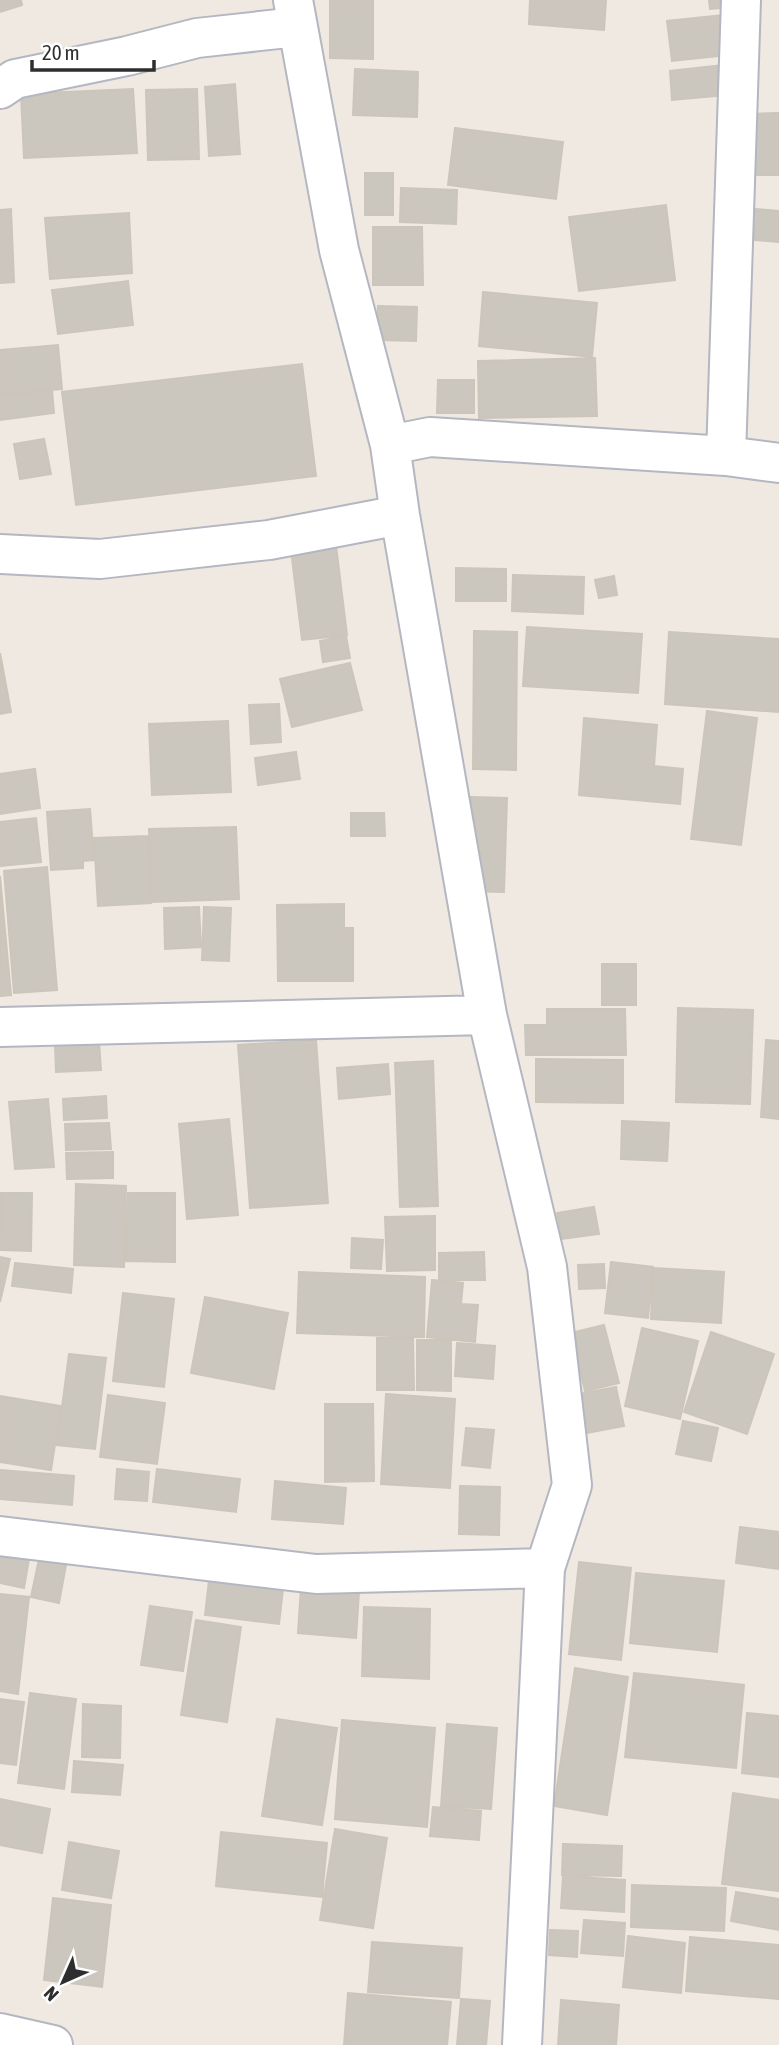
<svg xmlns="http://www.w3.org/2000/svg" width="779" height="2045" viewBox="0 0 779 2045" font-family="'Asap Condensed',sans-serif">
  <rect width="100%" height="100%" fill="#efe9e1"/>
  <path fill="#cbc7bf" stroke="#cbc5ba" stroke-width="2" d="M0,0h21l1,5 -22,7z
    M330,0h43v59l-43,-1z
    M530,0h76l-2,30 -75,-6z
    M709,0h21l1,7 -21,2z
    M723,15l4,40 -55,6 -5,-40z
    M723,65l3,30 -54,5 -2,-29z
    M355,69l63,3 -1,45 -64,-2z
    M235,84l5,70 -31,2 -4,-69z
    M133,89l4,64 -113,5 -3,-64z
    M197,89l2,70 -51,1 -2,-70z
    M779,113v62h-27l-2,-61z
    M455,128l108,14 -7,57 -108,-14z
    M365,173h28v42h-28z
    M401,188l56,2 -1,34 -56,-2z
    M666,205l9,75 -96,11 -10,-74z
    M745,208l34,3v31l-35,-3z
    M11,209l3,73 -14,1v-73z
    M129,213l3,60 -82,6 -5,-61z
    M373,227h49l1,58h-50z
    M128,281l5,44 -75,9 -6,-44z
    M483,292l114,11 -5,54 -113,-11z
    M378,306l39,1 -1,34 -39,-1z
    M58,345l4,44 -62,5v-44z
    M595,358l2,58 -118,2 -1,-57z
    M302,364l14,112 -240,29 -14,-113z
    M438,380h36v33h-37z
    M52,390l2,23 -54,7v-24z
    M44,439l7,35 -31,5 -6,-35z
    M335,537l12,98 -45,5 -12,-98z
    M456,568l50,1v32h-50z
    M513,575l71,2 -1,37 -71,-3z
    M614,576l3,19 -18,3 -4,-18z
    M527,627l115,7 -4,59 -115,-7z
    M474,631l43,1 -1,138 -43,-1z
    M669,632l110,7v73l-114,-8z
    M346,636l4,22 -27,4 -3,-21z
    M0,653l11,59 -11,2z
    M350,663l12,47 -70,17 -12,-48z
    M279,704l2,38 -30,2 -2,-39z
    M707,711l50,7 -16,127 -50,-6z
    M584,718l73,7 -3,41 29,3 -3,35 -101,-9z
    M228,721l3,71 -79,3 -3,-71z
    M296,752l4,27 -42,6 -3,-27z
    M35,769l5,39 -40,6v-40z
    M471,797l36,1 -3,94 -36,-1z
    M90,809l4,51 -11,1v7l-32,2 -4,-58z
    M351,813h33l1,23h-34z
    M36,818l5,44 -41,4v-44z
    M236,827l3,72 -87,3 -3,-73z
    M148,836l3,67 -53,3 -4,-68z
    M47,867l10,123 -43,3 -10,-122z
    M0,876l11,119 -11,1z
    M344,904v24h9v53h-75l-1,-76z
    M199,907l2,40 -36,2 -1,-41z
    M204,907l27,1 -2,53 -27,-1z
    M602,964h34v41h-34z
    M678,1008l75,2 -3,94 -74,-2z
    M547,1009h78l1,46h-100l-1,-30h22z
    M316,1040l12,163 -78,5 -12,-163z
    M766,1040l13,1v78l-18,-2z
    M99,1042l2,28 -45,2 -1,-27z
    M536,1059l87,1v43l-87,-1z
    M433,1061l5,145 -38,1 -5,-144z
    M388,1064l2,30 -51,5 -2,-31z
    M106,1096l1,22 -43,2 -1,-21z
    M48,1099l6,68 -39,2 -6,-67z
    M229,1119l9,96 -51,4 -8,-95z
    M622,1121l47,2 -2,38 -46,-2z
    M109,1123l2,26 -45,1 -1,-26z
    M113,1152v26l-46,1 -1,-26z
    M76,1184l50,2 -2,81 -50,-2z
    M1,1193h31l-1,58 -31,-1z
    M128,1193h47v69l-49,-1z
    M594,1207l5,27 -37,5 -5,-26z
    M435,1216v54l-48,1 -2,-54z
    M352,1238l31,2 -2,29 -30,-1z
    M484,1252l1,28h-46v-27z
    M0,1257l10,2 -10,43z
    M611,1262l42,5 -5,51 -43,-5z
    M15,1263l58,6 -2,24 -59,-7z
    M604,1264l1,24 -26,1 -1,-24z
    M653,1268l71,4 -3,51 -70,-4z
    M299,1272l126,5 -1,60 -127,-4z
    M432,1280l31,3 -2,21 17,1 -3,37 -48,-5z
    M123,1293l51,6 -10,88 -51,-6z
    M205,1297l83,16 -14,76 -83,-16z
    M604,1325l15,58 -34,8 -14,-58z
    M642,1328l56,13 -18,78 -55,-13z
    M711,1332l63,22 -27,80 -63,-22z
    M377,1338h36l1,52h-37z
    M417,1340h34v51l-34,-1z
    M457,1343l38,3 -2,33 -38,-3z
    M69,1354l37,4 -11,91 -38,-4z
    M616,1387l8,39 -43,8 -7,-39z
    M386,1394l69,5 -5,89 -69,-4z
    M108,1395l57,8 -8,61 -57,-7z
    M0,1396l61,10 -10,64 -51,-8z
    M325,1404h48l1,77 -49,1z
    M683,1421l35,7 -7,33 -35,-7z
    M466,1428l28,2 -4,38 -28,-3z
    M117,1469l32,3 -2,29 -32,-2z
    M157,1469l83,10 -4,33 -83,-10z
    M0,1470l74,6 -2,29 -72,-6z
    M275,1481l71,7 -3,36 -71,-5z
    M460,1486l40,1 -1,48 -40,-1z
    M740,1527l39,5v37l-43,-6z
    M0,1554l29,5 -5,29 -24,-5z
    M39,1559l27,6 -7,38 -28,-6z
    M579,1562l52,6 -10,92 -52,-6z
    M636,1573l88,8 -7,71 -87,-9z
    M209,1580l74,9 -4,35 -74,-9z
    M301,1587l58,5 -3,46 -58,-5z
    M0,1594l29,3 -11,97 -18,-3z
    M150,1606l42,6 -9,59 -42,-6z
    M364,1607l66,2 -1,70 -67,-3z
    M196,1620l45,7 -14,95 -46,-7z
    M575,1668l53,9 -21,138 -53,-9z
    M634,1673l110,12 -8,83 -111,-11z
    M30,1693l46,6 -12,90 -46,-6z
    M0,1699l24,3 -8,63 -16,-2z
    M83,1704l38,2 -1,52 -38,-1z
    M747,1713l32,3v61l-37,-4z
    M277,1719l60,9 -15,97 -60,-9z
    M342,1720l93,8 -8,99 -92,-8z
    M447,1724l50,4 -6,81 -50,-3z
    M74,1761l49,4 -3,30 -48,-3z
    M733,1793l46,7v91l-57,-7z
    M0,1799l50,10 -8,44 -42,-8z
    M433,1807l48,4 -2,29 -49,-4z
    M335,1829l52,9 -14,90 -53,-8z
    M221,1832l106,11 -5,54 -106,-11z
    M69,1842l50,9 -8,47 -49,-8z
    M563,1844l59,2 -1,30 -59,-1z
    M563,1876l62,4 -1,32 -63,-4z
    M632,1885l94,3 -2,43 -93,-4z
    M736,1892l43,7v31l-48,-9z
    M53,1898l58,7 -9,82 -58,-7z
    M584,1920l41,3 -2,33 -42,-3z
    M550,1930l28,1 -1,26 -28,-2z
    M628,1936l57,7 -4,50 -58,-6z
    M690,1937l89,8v54l-93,-8z
    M372,1942l90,6 -3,50 -91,-6z
    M348,1993l103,9 -4,43h-103z
    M461,1999l29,2 -4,44h-29z
    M561,2000l58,5 -3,40h-58z"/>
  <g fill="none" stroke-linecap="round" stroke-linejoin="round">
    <g stroke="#b4b7c1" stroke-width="42">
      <path id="street" d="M293,0l46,250 51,195 10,70 87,500 60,252 25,218 -27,83 -23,477
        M0,89l15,-10 112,-23 70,-18 100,-11
        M390,445l40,-8 296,19 53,7
        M726,456l15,-456
        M0,554l100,5 169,-19 131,-25
        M0,1027l487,-12
        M0,1536l316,38 229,-6
        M0,2033l53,12"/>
    </g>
    <use href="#street" stroke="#fff" stroke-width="38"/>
  </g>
  <g transform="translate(63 1982) rotate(225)" stroke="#ffffff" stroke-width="5" paint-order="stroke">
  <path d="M0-5L12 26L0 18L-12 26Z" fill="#2e2e2e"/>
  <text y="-10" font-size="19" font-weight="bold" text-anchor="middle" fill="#2e2e2e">N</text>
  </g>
  <path d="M32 60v10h122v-10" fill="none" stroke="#2e2e2e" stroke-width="3.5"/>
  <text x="42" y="60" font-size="21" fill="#2e2e2e" stroke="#ffffff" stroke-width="5" paint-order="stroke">20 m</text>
</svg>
